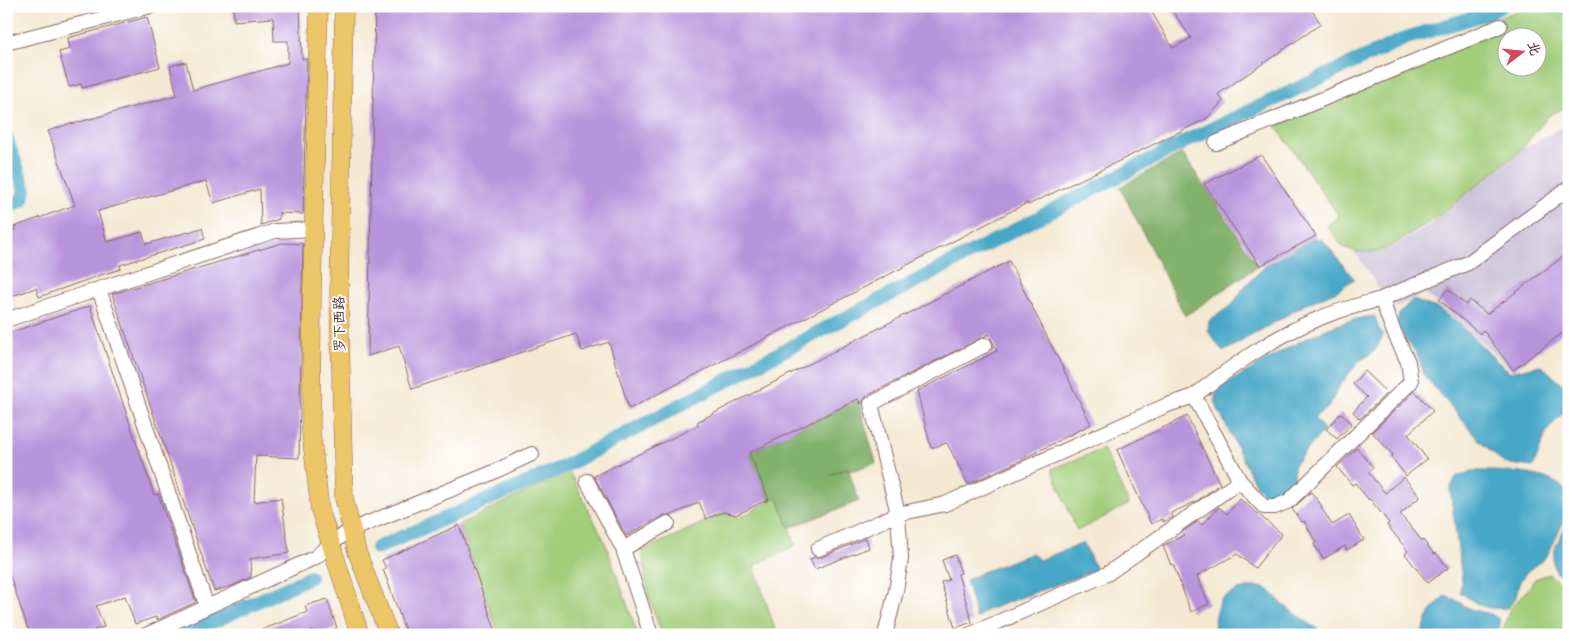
<svg xmlns="http://www.w3.org/2000/svg" width="1575" height="641" viewBox="0 0 1575 641" font-family="'Shantell Sans','LXGW WenKai TC',sans-serif">
  <rect width="100%" height="100%" fill="#fff"/>
  <filter id="ink" filterUnits="userSpaceOnUse"><feTurbulence type="fractalNoise" baseFrequency=".02" numOctaves="2"/><feDisplacementMap in="SourceGraphic" scale="10" xChannelSelector="R" yChannelSelector="G"/><feConvolveMatrix kernelMatrix="1 2 1 2 8 2 1 2 1" color-interpolation-filters="sRGB"/></filter>
  <filter id="wash" filterUnits="userSpaceOnUse"><feTurbulence type="fractalNoise" baseFrequency=".0096" numOctaves="4" result="noise"/><feDisplacementMap in="SourceGraphic" scale="20" xChannelSelector="R" yChannelSelector="G"/><feGaussianBlur stdDeviation="1.12" result="paint"/><feColorMatrix in="noise" values="0 0 0 0 0 0 0 0 0 0 0 0 0 0 0 0 0 1.4 0 .05"/><feComposite in="paint" operator="in"/></filter>
  <g filter="url(#wash)">
    <rect width="100%" height="100%" fill="#f4e8d1"/>
    <path fill="#c9bfd7" d="M1569,123v205l-56,42 -88,-77 -33,16 -36,-56h23l13,-6 37,-22 93,-75z"/>
    <path fill="#a2ce7a" stroke="#767652" fill-rule="evenodd" d="M1529,6h40v100l-20,9 -28,35 -81,65 -49,31 -12,6h-23l-13,-5 -16,-21 12,-10 -63,-90 228,-97 -5,-11zM1508,38h30v30h-30z
      M1103,449l26,55 -52,27 -25,-62z
      M569,471l36,71 33,93h-139l-39,-111z
      M777,497l19,48 -42,21 23,69h-115l-14,-40 -6,-44 82,-38 15,5z
      M1549,574l20,17v44h-68l9,-26 19,-21 6,-9z"/>
    <path fill="#81b16a" stroke="#66684a" d="M1182,153l76,113 -73,50 -65,-129z
      M858,400l18,63 -26,8 -2,-4 -18,8 18,-7 11,33 -70,27 -12,-31 -7,3 -21,-47z"/>
    <path fill="#47a7c7" stroke="#486379" d="M1314,238l9,2 31,39 -17,12 -29,12 -85,49 -15,-21 1,-10 24,-17 11,-17 22,-22z
      M1413,300l26,9 21,16 38,37 12,10 31,-7 28,26v15l-22,25 -14,36 -29,-4 -23,-21 -59,-69c0,-3 -1,-8 -2,-11 -9,-27 -42,-35 -7,-62z
      M1375,316l3,11 5,8 -8,16 -17,11 -19,25 -11,21 -14,9 10,13 -30,35v14c-11,11 -15,16 -32,14l-8,-11 -36,-73c-5,-14 -4,-14 6,-24 41,-23 104,-66 151,-69z
      M1472,471c23,0 93,-2 97,29 1,9 -16,45 -21,54 -5,9 -17,12 -23,20 -2,3 -5,6 -6,10 -2,4 -1,10 -4,15 -2,3 -5,6 -7,9 -25,2 -28,-2 -48,-16l2,-13 -12,-90 6,-12z
      M1569,520v65c-5,-5 -11,-10 -14,-15 -7,-16 7,-36 14,-50z
      M1084,543l12,27 -109,40 -11,8 -10,-38 19,-9 48,-18 6,7z
      M1252,587h8l8,2 18,18 40,28h-113l3,-20 5,-16 17,-9z
      M1444,596l10,3 16,10 21,5 8,5 1,6 -3,10h-76l8,-21z"/>
    <g fill="none" stroke-linecap="round" stroke-linejoin="round">
      <path stroke="#47a7c7" stroke-width="14" d="M6,137l19,53 -3,10 -16,9
        M377,548l186,-81 288,-152 341,-177 214,-100 82,-25 14,-7
        M185,635l125,-58"/>
    </g>
    <g id="blocks">
      <path fill="#b894dc" d="M233,6h67l2,53h5l-4,155 -24,-1v6l-18,6 -1,-36 -47,14 -7,-22 -108,30 9,31 35,-10 4,12 56,-16 3,11 -85,26 1,4 -21,6 -61,22 -3,-9 -30,10v-65l9,-3 -1,-3 61,-22 -27,-74 23,-8 1,1 105,-29 -7,-29 16,-4 7,28 95,-27v-22h-14l-1,-23 -39,3z
        M375,6h773l25,42 18,-10 -22,-32h140l12,18 -103,70 5,7 -17,18 -178,86 -1,-2 -398,206 -20,-67 -27,9 -6,-17 -164,55 -13,-43 -31,10z
        M147,17l13,50 -78,21 -1,-4 -12,3 -10,-35 11,-3 -2,-11z
        M1261,155l55,81 -56,30 -56,-82z
        M282,243l21,1 -4,214 -43,-2 -2,46 27,-4 8,55 -39,6 1,18 -19,9 -18,5 -102,-297z
        M1569,252v76l-56,42 -30,-40 -3,4 -41,-34 9,-11 18,16 4,-5 17,14z
        M1009,261l82,163 -74,38 -49,22 -21,-41 -16,5 -14,-57 80,-40 -8,-17 -109,55 -13,7 -6,8 -3,-5 -109,54 20,46 -33,16 -13,-3 -17,7 -7,-17 -27,13h-8l-38,21 -32,-60 105,-51 -2,-3z
        M90,306l64,189 4,-1 38,108 -39,18 -1,-3 -21,7 -10,-28 -29,10 8,21 -10,3 1,5h-65l-24,-71v-230z
        M1364,371l23,22 -27,26 -7,-7 14,-15 -14,-13z
        M1415,391l18,20 -25,23 19,25 -21,17 -15,-19 2,-2 -21,-23z
        M1341,413l11,10 -15,16 -11,-10z
        M1187,416l33,68 -23,17 -26,12 2,4 -10,5 -1,-3 -11,5 -34,-74z
        M1357,448l16,19 -5,5 17,21 19,-16 16,20 -20,17 22,27 1,-1 11,14 2,-1 12,15 -20,15 -23,-29 3,-3 -21,-26 2,-2 -19,-24 -1,1 -14,-17 -3,2 -15,-18z
        M1311,492l11,14 -1,1 11,18 17,-10 15,25 -17,10 -2,-4 -22,13 -9,-15 2,-1 -12,-22 -2,1 -10,-13z
        M1240,499l42,35 -27,34 -18,-14 -40,22 12,28 -18,8 -18,-48 -2,1 -8,-19 21,-11 -2,-3 16,-11 4,4 17,-18 8,7z
        M459,525l38,110h-90l-24,-66 3,-1 -4,-8z
        M866,538l3,10 -54,21 -5,-10 5,-2h7z
        M955,555l6,18 -3,1 14,48 -17,6 -14,-46 8,-2 -7,-20z
        M327,599l10,29 -21,7h-2l-1,-4 -11,4h-53l58,-23 -2,-6z"/>
    </g>
  </g>
  <g filter="url(#ink)">
    <use href="#blocks" fill-opacity="0" stroke="#866565" stroke-width="1"/>
    <g fill="none" stroke-linecap="round" stroke-linejoin="round">
      <g stroke="#866565" stroke-width="16">
        <path id="minor" d="M6,43l145,-37
          M1216,143l284,-117
          M6,320l93,-31
          M1194,396c38,-30 79,-59 124,-77 20,-9 42,-14 63,-20
          M587,481l36,68 28,86
          M623,549l45,-26
          M818,549l80,-35 -27,-110 114,-59
          M207,607l-108,-318 176,-58 39,-2
          M146,635l170,-78 14,-13 21,-14 136,-55 45,-21
          M885,635l11,-44 5,-32 -3,-45 47,-10 220,-98 29,-10 46,85 24,26h11l14,-6 122,-119 -3,-20 -14,-30 -13,-33 87,-36 101,-75
          M969,635l138,-61 133,-93"/>
      </g>
      <g stroke="#866565" stroke-width="19">
        <path id="major" d="M319,6l-7,286 -1,140 9,78 40,125
          M344,6l-5,289 5,203 13,54 32,83"/>
      </g>
      <use href="#minor" stroke="#fff" stroke-width="14"/>
      <use href="#major" stroke="#edc569" stroke-width="18"/>
    </g>
  </g>
  <g text-anchor="middle" stroke-width="4" stroke-linejoin="round" paint-order="stroke">
    <g font-size="14" fill="#4a1f2b" stroke="#fff">
      <text transform="translate(339 324) rotate(-91)" y="5">罗下西路</text>
    </g>
  </g>
  <rect width="1575" height="641" fill="none" stroke="#fff" stroke-width="25"/>
  <g transform="translate(1522 52) rotate(74)"><circle r="24" fill="#ffffff" stroke="#b7a5aa"/>
  <path d="M0-4L9 19L0 12L-9 19Z" fill="#d1495b"/>
  <text y="-8" font-size="14" font-weight="bold" text-anchor="middle" fill="#4a1f2b">北</text>
  </g>
</svg>
